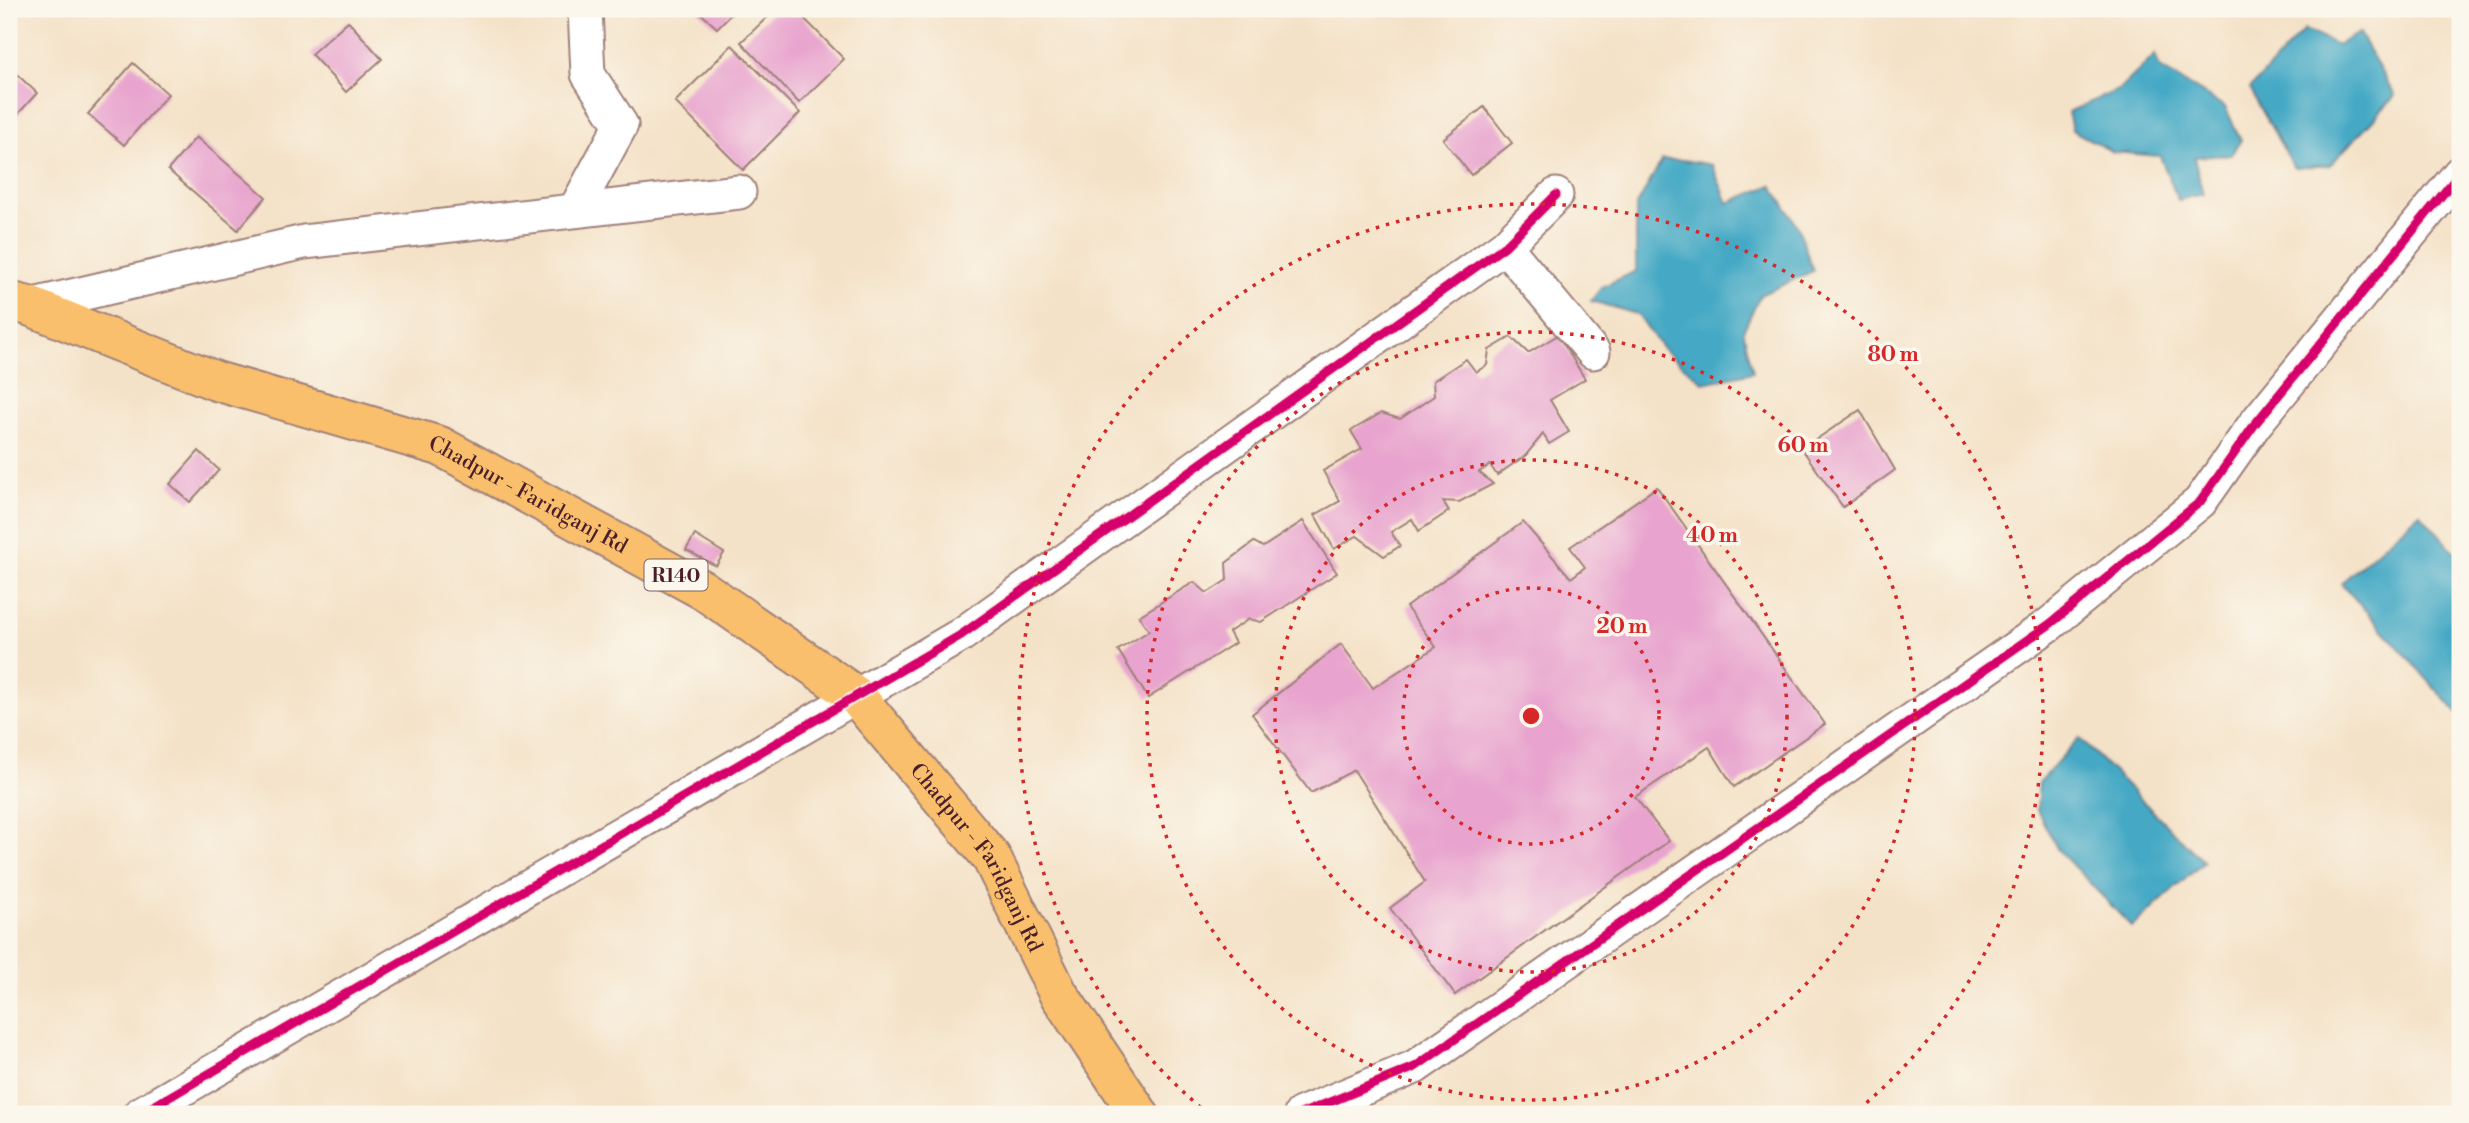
<svg xmlns="http://www.w3.org/2000/svg" width="2469" height="1123" viewBox="0 0 2469 1123" font-family="'Libre Bodoni',serif">
  <rect width="100%" height="100%" fill="#fbf7ec"/>
  <filter id="ink" filterUnits="userSpaceOnUse"><feTurbulence type="fractalNoise" baseFrequency=".0143" numOctaves="2"/><feDisplacementMap in="SourceGraphic" scale="14" xChannelSelector="R" yChannelSelector="G"/><feConvolveMatrix kernelMatrix="1 2 1 2 8 2 1 2 1" color-interpolation-filters="sRGB"/></filter>
  <filter id="wash" filterUnits="userSpaceOnUse"><feTurbulence type="fractalNoise" baseFrequency=".00686" numOctaves="4" result="noise"/><feDisplacementMap in="SourceGraphic" scale="28" xChannelSelector="R" yChannelSelector="G"/><feGaussianBlur stdDeviation="1.57" result="paint"/><feColorMatrix in="noise" values="0 0 0 0 0 0 0 0 0 0 0 0 0 0 0 0 0 1.4 0 .05"/><feComposite in="paint" operator="in"/></filter>
  <g filter="url(#wash)">
    <rect width="100%" height="100%" fill="#f4e2c8"/>
    <path fill="#45a9c5" stroke="#486478" stroke-width="2" d="M2304,30l33,15 22,-12 36,63 -65,69 -36,3 -44,-79z
      M2155,55l5,13 65,39 16,33 -10,15 -37,2 9,37 -25,6 -18,-44 -47,-4 -41,-22 -4,-18 52,-23z
      M1662,160h21l29,5 16,38 44,-18 26,42 15,44 -53,24 -17,36 10,41 -49,11 -41,-34 -26,-35 -46,-13 11,-14 34,-16v-64z
      M2420,513l40,45v158l-119,-133z
      M2079,738l125,124 -72,65 -74,-77 -21,-40 2,-28z"/>
    <g id="blocks">
      <path fill="#e8a4ce" d="M696,9h40l-19,19z
        M776,9h19l49,50 -45,44 -58,-61z
        M348,21l34,38 -36,33 -35,-38z
        M732,45l68,68 -57,57 -68,-68z
        M133,63l35,31 -44,51 -36,-31z
        M9,67l28,26 -19,21 -9,-9z
        M1484,107l28,36 -41,32 -28,-36z
        M196,137l70,60 -28,33 -70,-60z
        M1558,335l27,44 -35,21 19,32 -20,12 -6,-10 -17,21 -29,20 -7,-10 -11,7 14,12 -34,18 -16,-1 6,10 -30,20 -7,-12 -21,13 9,14 -16,10 -27,-20 -23,13 -19,-34 25,-14 -17,-30 39,-22 -11,-18 30,-18 19,6 34,-23 -1,-15 33,-22 10,13 11,-7 2,-15 22,-13 17,16z
        M1860,410l35,60 -52,37 -41,-58z
        M199,451l20,19 -29,32 -20,-18z
        M1657,487l168,237 -91,63 -25,-40 -74,50 34,44 -214,154 -65,-87 35,-26 -71,-112 -43,23 -59,-79 89,-70 32,44 63,-41 -30,-40 117,-85 48,56 14,-11 -15,-20z
        M1303,521l34,52 -76,49 -12,-3 -20,13 6,11 -87,55 -30,-48 31,-19 -10,-15 55,-34 13,11 20,-13 -1,-17 28,-21 9,5z
        M695,535l29,18 -8,13 -30,-16z"/>
    </g>
  </g>
  <g filter="url(#ink)">
    <use href="#blocks" fill-opacity="0" stroke="#9f807a" stroke-width="2"/>
    <g fill="none" stroke-linecap="round" stroke-linejoin="round">
      <g stroke="#9f807a" stroke-width="37">
        <path id="minor" d="M575,210l46,-85 -33,-51 -3,-65
          M1505,246l88,106
          M29,306l275,-64 435,-50
          M140,1114l821,-479 544,-389 51,-51
          M1301,1114l114,-47 635,-443 150,-122 55,-78 205,-251"/>
      </g>
      <g stroke="#9f807a" stroke-width="42">
        <g id="primary">
          <path id="s1" d="M9,301l20,5 187,75 224,65 263,144 152,105 136,162 67,136 81,121"/>
        </g>
      </g>
      <use href="#minor" stroke="#fff" stroke-width="33"/>
      <use href="#primary" stroke="#f9bf6c" stroke-width="38"/>
      <g stroke="#fbf7ec" stroke-width="13">
        <path id="cycleway" d="M140,1114l821,-479 544,-389 51,-51
          M1301,1114l114,-47 635,-443 150,-122 55,-78 205,-251"/>
      </g>
      <use href="#cycleway" stroke="#d6006c" stroke-width="9"/>
    </g>
  </g>
  <g fill="none" stroke="#d62828" stroke-width="3.5" stroke-dasharray="3.5 7">
    <circle cx="1531" cy="716" r="128"/>
    <circle cx="1531" cy="716" r="256"/>
    <circle cx="1531" cy="716" r="384"/>
    <path d="M1209 1114A512 512 0 1 1 1853 1114"/>
  </g>
  <g text-anchor="middle" stroke-width="7" stroke-linejoin="round" paint-order="stroke">
    <rect fill="#fbf7ec" stroke="#7f6065" stroke-width="2" x="644.5" y="559.5" width="63" height="31" rx="5"/>
    <g font-size="19" font-weight="bold" fill="#4a1f2b">
      <text x="676" y="582">R140</text>
    </g>
    <g font-size="21" fill="#4a1f2b" stroke="#fbf7ec">
      <text dy="7" stroke="none"><textPath href="#s1" startOffset="556">Chadpur - Faridganj Rd</textPath></text>
      <text dy="7" stroke="none"><textPath href="#s1" startOffset="1144">Chadpur - Faridganj Rd</textPath></text>
    </g>
  </g>
  <circle cx="1531" cy="716" r="10" fill="#d62828" stroke="#fbf7ec" stroke-width="3.5"/>
  <g font-size="21" text-anchor="middle" font-weight="bold" fill="#d62828" stroke="#fbf7ec" stroke-width="7" stroke-linejoin="round" paint-order="stroke">
    <text x="1893" y="361">80 m</text>
    <text x="1803" y="452">60 m</text>
    <text x="1712" y="542">40 m</text>
    <text x="1622" y="633">20 m</text>
  </g>
  <rect width="2469" height="1123" fill="none" stroke="#fbf7ec" stroke-width="35"/>
</svg>
